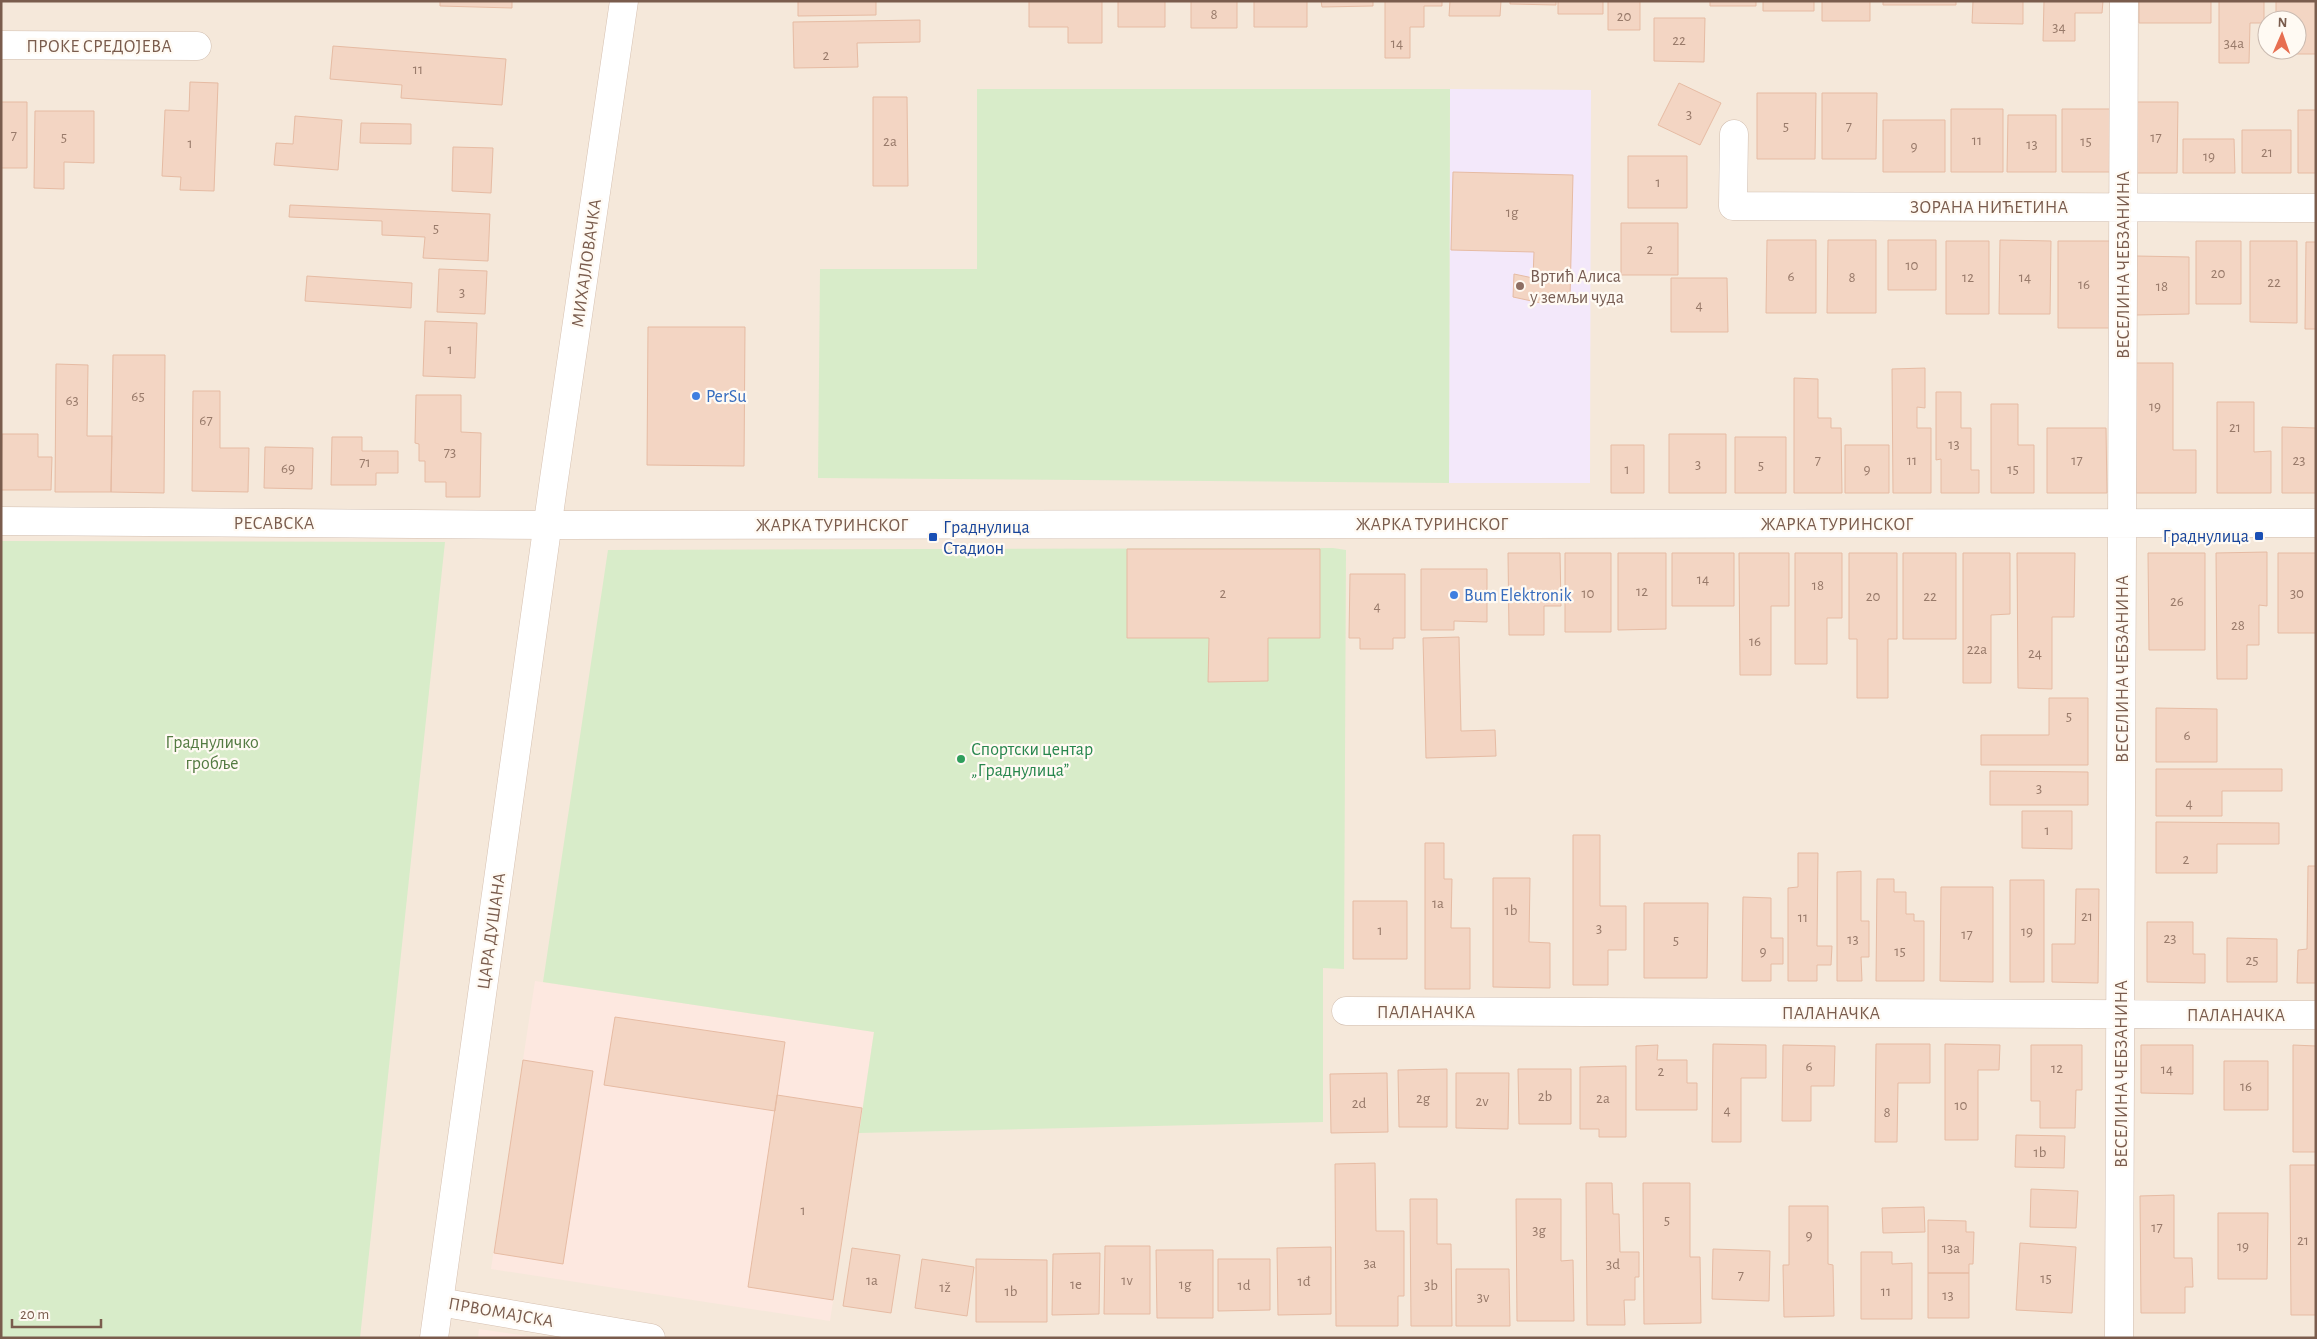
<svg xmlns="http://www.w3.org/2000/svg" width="2317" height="1339" viewBox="0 0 2317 1339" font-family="'Alegreya Sans',sans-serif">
  <rect width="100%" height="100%" fill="#fdf6ec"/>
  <path fill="#f5e8da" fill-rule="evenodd" d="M1,1h2315v1337h-2315zM2267,20h30v30h-30z"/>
  <path fill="#fde8e0" d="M535,981l339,51 -44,289 -339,-52z
    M479,1329l63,9h-64z"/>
  <path fill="#f3e8fa" d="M1450,89l141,1 -1,393h-141z"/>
  <path fill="#d8ecc9" d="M977,89h473l-1,394 -631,-5 2,-209h157z
    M1,541l444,1 -85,796h-359z
    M1333,548l13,2 -2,419 -21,-1v154l-464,11 15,-101 -331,-50 65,-432z"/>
  <path fill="#f3d5c3" stroke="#e6bba3" d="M440,1h72v7l-72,-2z
    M798,1h78v14l-78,1z
    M1029,1h73v42h-34v-16h-39z
    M1118,1h47v26h-47z
    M1191,1h46v27h-46z
    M1254,1h53v26h-53z
    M1321,1h52v5l-51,1z
    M1385,1h57v5h-18v21h-14v31h-25z
    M1450,1h51l-1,15h-51z
    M1510,1h46v4l-46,-1z
    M1558,1h45v13h-45z
    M1606,1h34v29h-32v-29z
    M1710,1h46v5h-46z
    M1763,1h51v10h-51z
    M1822,1h48v20h-48z
    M1883,1h73v4h-73z
    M1973,1h50v23l-51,-1z
    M2044,1h59l-1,12h-27v28h-32z
    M2139,1h72v22h-72z
    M2219,1h45v22h-14l-1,40h-30z
    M2276,1h40v53h-41v-4h22v-30h-21z
    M1654,18h51l-1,44 -50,-1z
    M920,20v22l-63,1 1,24 -64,1 -1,-46z
    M333,46l173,13 -4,46 -101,-7 1,-13 -72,-6z
    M190,82l28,1 -4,108 -34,-1 1,-13 -19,-1 3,-66 24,1z
    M1679,83l42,20 -21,42 -42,-20z
    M1757,93h59l-1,66h-58z
    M1822,93h55l-1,66h-54z
    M873,97h34l1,89h-35z
    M1,102h26v66h-26z
    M2134,102h44l-1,71h-43z
    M1951,109h52v63h-52z
    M2062,109h49l-1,63h-48z
    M2298,110h18v63h-18z
    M35,111h59v52l-30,-1v27l-30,-1z
    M2008,115h48v57h-49z
    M295,116l47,4 -4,50 -64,-5 2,-22 17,1z
    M1883,120h62v52h-62z
    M361,123l50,1v20l-51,-1z
    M2242,130h49v43h-49z
    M2183,139h51l1,34h-52z
    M453,147l40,1 -2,45 -39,-2z
    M1628,156h59v52h-59z
    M1453,172l120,3 -3,123 -29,5 -28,-6 1,-23 19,4 1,-26 -83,-2z
    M290,205l200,9 -2,47 -65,-3 2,-21 -43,-2v-14l-93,-4z
    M1621,223h57v52h-57z
    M1767,240h49v73h-50z
    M1828,240h48v73h-49z
    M1888,240h48v50h-48z
    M2000,240l51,1 -1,73h-51z
    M1946,241h43v73h-43z
    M2058,241h53v87h-53z
    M2196,241h45v63h-45z
    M2250,241h47v82l-47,-1z
    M2306,242h10v87h-11z
    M2136,256l53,1v57l-53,1z
    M439,269l48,2 -2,43 -48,-2z
    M307,276l105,7 -1,25 -106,-7z
    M1671,278h56l1,54h-57z
    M425,321l52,2 -2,55 -52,-2z
    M648,327h97l-1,139 -97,-1z
    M113,355h52l-1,138 -53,-1z
    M2136,363h37v87h23v43h-60z
    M56,364l32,1 -1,71h25l-1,56h-56z
    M1925,368v40l-8,-1v21h14v65h-38l-1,-124z
    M1794,378l24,1v39h13v10h10l1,65h-48z
    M193,391h27v57h29l-1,44 -56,-1z
    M1936,392h25v36h10v42h8v23h-38v-34l-5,1z
    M416,395h45v37l20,1 -1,64h-34v-15h-21v-21h-6v-17l-4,-1z
    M2217,402h37v50l17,-1v42h-54z
    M1991,404h27v41h16v48h-43z
    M2282,427l34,1v65h-34z
    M2047,428h59l1,65h-60z
    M2,434h36v23h14l-1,33h-50z
    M1669,434h57v59h-57z
    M332,437h30v14h36v22h-22v12h-45z
    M1735,437h51v56h-51z
    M1611,445h33v48h-33z
    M1845,445h44v48h-44z
    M265,447l48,1 -1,41 -48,-1z
    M1127,549h193v89h-52v43l-60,1 1,-44h-82z
    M2267,552v54l-8,-1v40h-12v34h-30l-1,-126z
    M1508,553h52l1,53h-17v29h-35z
    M1565,553h46v79h-46z
    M1618,553h48v76l-48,1z
    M1672,553h62v53h-62z
    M1739,553h50v53h-18v69h-31z
    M1795,553h47v65h-15v46h-32z
    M1849,553h48v86h-9v59h-31v-59h-8z
    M1903,553h53v86h-53z
    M1963,553h47v61l-19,1v68h-28z
    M2017,553h58l-1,64h-22v72l-34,-1z
    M2148,553h57v97h-56z
    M2278,553h38v80h-38z
    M1421,569h66v53l-33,-1v9h-33z
    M1350,574h55v64h-12v11h-33v-11h-11z
    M1459,637l2,94 34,-1 1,26 -70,2 -3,-120z
    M2049,698h39v67h-107v-30h68z
    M2156,708l61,1v53h-61z
    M2156,769h126v22h-60v25h-66z
    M1990,771l98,1v33h-98z
    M2022,811h50v38l-50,-1z
    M2156,822l123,1v21h-62v29h-61z
    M1573,835h27v71h26v44h-18v35h-35z
    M1425,843h19v36h8l-1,49h19v61h-45z
    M1798,853h20l-1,93h15l-1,19h-14v16h-29v-93l10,-1z
    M2308,866h8v117h-19l1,-33 9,-1z
    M1861,871v50h8v36h-8l1,24h-25v-109z
    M1493,878h37l-1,64 21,1v45l-57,-1z
    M1877,879h17v13h12v22h8v7h10v60h-48z
    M2010,880h34v102h-34z
    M1941,887h52v95l-53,-1z
    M2076,889h23l-1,94 -46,-1v-38h23z
    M1743,897l28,1v40h12v26h-12v17h-29z
    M1353,901h54v58h-54z
    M1644,903h64l-1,75h-63z
    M2147,922h46v32h12v29l-58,-1z
    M2227,938l50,1v43h-50z
    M615,1017l170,25 -10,69 -171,-26z
    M1713,1044l53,1v33h-25v64h-29z
    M1876,1044h54v39h-32l-1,59h-22z
    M1945,1044l55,1 -1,25h-21v70h-33z
    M1658,1045l-1,15h30v23h10v27h-61v-64z
    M1783,1045l52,1 -1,40h-23v35h-29z
    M2031,1045h51v45h-6l-1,38h-35v-27h-9z
    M2141,1045h52v49l-52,-1z
    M2293,1045l23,1v106h-23z
    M523,1060l70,11 -30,193 -69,-11z
    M2224,1061h44v49h-44z
    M1626,1066v71h-27v-8h-19v-62z
    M1447,1069v58h-48l-1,-57z
    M1518,1069h53v55h-52z
    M1387,1073l1,59 -57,1 -1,-59z
    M1456,1073h53l-1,56 -52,-1z
    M777,1095l85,13 -29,192 -85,-13z
    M2016,1135l49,1 -1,32 -49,-1z
    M1375,1163l1,68h28v65h-6v30h-62l-1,-162z
    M2290,1165h26v150h-25z
    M1586,1183h26l1,31h6l1,38h19v25h-4v23h-11l1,25h-38z
    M1643,1183h47v74h10l1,66 -57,1z
    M2031,1189l47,2 -2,37 -46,-1z
    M2174,1195v63h18l1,29h-8v26h-44l-1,-117z
    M1410,1199h27v45h14l1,82h-41z
    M1516,1199h45v62l12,-1 1,61h-57z
    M1789,1206h39v58l5,1 1,51 -50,1 -1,-52h6z
    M1924,1207l1,25 -42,1 -1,-25z
    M2218,1213h50l-1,66h-49z
    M1928,1220l38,1v11h8l-1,32h-4v9h-41z
    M2020,1243l56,4 -4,66 -56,-3z
    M1105,1246h45v68h-46z
    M1331,1247v67l-53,1 -1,-67z
    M852,1248l48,7 -9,58 -48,-7z
    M1713,1249l57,2 -1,50 -57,-2z
    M1156,1250h57v68h-56z
    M1861,1252h31v12l20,-1v56h-51z
    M1100,1253l-1,61 -47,1 1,-61z
    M922,1259l52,8 -7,49 -52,-8z
    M976,1259l71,1v62h-71z
    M1218,1259h52v51l-52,1z
    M1456,1269h53l1,57h-54z
    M1928,1273h41v45h-41z"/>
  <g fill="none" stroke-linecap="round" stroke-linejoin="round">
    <g stroke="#d1beb0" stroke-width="29">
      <path id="street" d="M1,45l196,1
        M1734,134l-1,72 583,2
        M1,521l547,4 1768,-2
        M1346,1011l970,4
        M2119,1338l5,-1337"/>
    </g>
    <g stroke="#d6c0b0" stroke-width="29">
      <path id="secondary" d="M439,1302l212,36
        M434,1338l120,-859 70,-478"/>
    </g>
    <use href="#street" stroke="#fff" stroke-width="28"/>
    <use href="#secondary" stroke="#fff" stroke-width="28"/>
  </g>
  <circle fill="#8d6e63" stroke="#fffaf3" stroke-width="2" cx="1520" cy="286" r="5"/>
  <g fill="#3f7fe0" stroke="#fffaf3" stroke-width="2">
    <circle cx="696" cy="396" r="5"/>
    <circle cx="1454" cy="595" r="5"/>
  </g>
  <g fill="#1a4fb4" stroke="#fffaf3" stroke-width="2">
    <rect x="2254" y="531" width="10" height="10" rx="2.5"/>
    <rect x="928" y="532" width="10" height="10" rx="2.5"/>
  </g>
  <circle fill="#2e9e5b" stroke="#fffaf3" stroke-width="2" cx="961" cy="759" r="5"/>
  <g text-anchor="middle" stroke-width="4.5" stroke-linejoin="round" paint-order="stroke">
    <g font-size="15" fill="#987a6a">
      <text x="1214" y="19">8</text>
      <text x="1624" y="21">20</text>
      <text x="2059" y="32">34</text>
      <text x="1679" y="45">22</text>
      <text x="1397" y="48">14</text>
      <text x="2234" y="48">34a</text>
      <text x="826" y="60">2</text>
      <text x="418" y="74">11</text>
      <text x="1689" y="119">3</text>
      <text x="1786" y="131">5</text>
      <text x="1849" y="131">7</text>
      <text x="14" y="140">7</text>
      <text x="64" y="142">5</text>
      <text x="2156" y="142">17</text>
      <text x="1977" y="145">11</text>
      <text x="890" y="146">2a</text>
      <text x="2086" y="146">15</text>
      <text x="190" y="148">1</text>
      <text x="2032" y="149">13</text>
      <text x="1914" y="151">9</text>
      <text x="2267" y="157">21</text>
      <text x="2209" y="161">19</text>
      <text x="1658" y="187">1</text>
      <text x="1512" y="217">1g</text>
      <text x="436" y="233">5</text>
      <text x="1650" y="254">2</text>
      <text x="1912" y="270">10</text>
      <text x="2218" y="278">20</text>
      <text x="1791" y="281">6</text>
      <text x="1852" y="282">8</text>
      <text x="1968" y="282">12</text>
      <text x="2025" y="282">14</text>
      <text x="2274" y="287">22</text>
      <text x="2084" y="289">16</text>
      <text x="2162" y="291">18</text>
      <text x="462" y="297">3</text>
      <text x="1699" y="310">4</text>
      <text x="450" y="354">1</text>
      <text x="138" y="401">65</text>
      <text x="72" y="405">63</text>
      <text x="2155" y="411">19</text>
      <text x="206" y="425">67</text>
      <text x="2235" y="432">21</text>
      <text x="1954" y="449">13</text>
      <text x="450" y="457">73</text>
      <text x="1818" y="465">7</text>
      <text x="1912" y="465">11</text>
      <text x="2077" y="465">17</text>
      <text x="2299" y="465">23</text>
      <text x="365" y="467">71</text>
      <text x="1698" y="469">3</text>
      <text x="1761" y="470">5</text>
      <text x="288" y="473">69</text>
      <text x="1627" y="474">1</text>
      <text x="1867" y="474">9</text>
      <text x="2013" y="474">15</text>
      <text x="1703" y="584">14</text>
      <text x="1818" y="590">18</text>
      <text x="1642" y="596">12</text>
      <text x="1223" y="598">2</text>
      <text x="1588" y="598">10</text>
      <text x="2297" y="598">30</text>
      <text x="1873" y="601">20</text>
      <text x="1930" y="601">22</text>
      <text x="2177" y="606">26</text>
      <text x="1377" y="611">4</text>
      <text x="2238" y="630">28</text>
      <text x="1755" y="646">16</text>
      <text x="1977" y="654">22a</text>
      <text x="2035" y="658">24</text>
      <text x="2069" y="721">5</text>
      <text x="2187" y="740">6</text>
      <text x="2039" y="793">3</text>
      <text x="2189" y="808">4</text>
      <text x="2047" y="835">1</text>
      <text x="2186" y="864">2</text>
      <text x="1438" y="908">1a</text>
      <text x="1511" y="915">1b</text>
      <text x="2087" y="921">21</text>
      <text x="1803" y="922">11</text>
      <text x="1599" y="933">3</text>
      <text x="1380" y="935">1</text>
      <text x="2027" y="936">19</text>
      <text x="1967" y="939">17</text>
      <text x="2170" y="943">23</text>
      <text x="1853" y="944">13</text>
      <text x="1676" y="945">5</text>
      <text x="1763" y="956">9</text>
      <text x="1900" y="956">15</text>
      <text x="2252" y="965">25</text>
      <text x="1809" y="1071">6</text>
      <text x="2057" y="1073">12</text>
      <text x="2167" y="1074">14</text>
      <text x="1661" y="1076">2</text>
      <text x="2246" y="1091">16</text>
      <text x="1545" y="1101">2b</text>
      <text x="1423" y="1103">2g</text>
      <text x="1603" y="1103">2a</text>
      <text x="1482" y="1106">2v</text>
      <text x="1359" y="1108">2d</text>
      <text x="1961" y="1110">10</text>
      <text x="1727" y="1115">4</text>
      <text x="1887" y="1117">8</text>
      <text x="2040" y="1157">1b</text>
      <text x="803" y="1215">1</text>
      <text x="1667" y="1225">5</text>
      <text x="2157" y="1232">17</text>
      <text x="1539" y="1235">3g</text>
      <text x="1809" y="1240">9</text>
      <text x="2303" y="1245">21</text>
      <text x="2243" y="1251">19</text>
      <text x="1951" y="1253">13a</text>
      <text x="1370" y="1268">3a</text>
      <text x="1613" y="1269">3d</text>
      <text x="1741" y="1280">7</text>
      <text x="2046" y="1283">15</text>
      <text x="872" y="1285">1a</text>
      <text x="1127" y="1285">1v</text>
      <text x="1304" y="1286">1đ</text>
      <text x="1076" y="1289">1e</text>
      <text x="1185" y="1289">1g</text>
      <text x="1244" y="1290">1d</text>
      <text x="1431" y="1290">3b</text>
      <text x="945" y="1292">1ž</text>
      <text x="1011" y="1296">1b</text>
      <text x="1886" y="1296">11</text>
      <text x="1948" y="1300">13</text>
      <text x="1483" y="1302">3v</text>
    </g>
    <g font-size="18" fill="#7a5c4d" stroke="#fffaf3">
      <text x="99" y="52">ПРОКЕ СРЕДОЈЕВА</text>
      <text x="1989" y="213">ЗОРАНА НИЋЕТИНА</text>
      <text transform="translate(586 263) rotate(-82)" y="6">МИХАЈЛОВАЧКА</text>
      <text transform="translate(2123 265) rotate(-90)" y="6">ВЕСЕЛИНА ЧЕБЗАНИНА</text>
      <text x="274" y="529">РЕСАВСКА</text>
      <text x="1432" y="530">ЖАРКА ТУРИНСКОГ</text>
      <text x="1837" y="530">ЖАРКА ТУРИНСКОГ</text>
      <text x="832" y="531">ЖАРКА ТУРИНСКОГ</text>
      <text transform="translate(2122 669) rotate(-90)" y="6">ВЕСЕЛИНА ЧЕБЗАНИНА</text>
      <text transform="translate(491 931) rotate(-82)" y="6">ЦАРА ДУШАНА</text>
      <text x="1426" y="1018">ПАЛАНАЧКА</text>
      <text x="1831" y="1019">ПАЛАНАЧКА</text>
      <text x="2236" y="1021">ПАЛАНАЧКА</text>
      <text transform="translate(2121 1074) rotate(-90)" y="6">ВЕСЕЛИНА ЧЕБЗАНИНА</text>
      <text transform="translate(501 1312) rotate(10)" y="6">ПРВОМАЈСКА</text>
    </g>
    <g font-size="18" fill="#785e54" stroke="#fffaf3" text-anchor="start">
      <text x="1530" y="282">Вртић Алиса<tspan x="1530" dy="21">у земљи чуда</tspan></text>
    </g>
    <g font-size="18" fill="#366cbe" stroke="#fffaf3" text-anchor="start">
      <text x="706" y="402">PerSu</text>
      <text x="1464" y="601">Bum Elektronik</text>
    </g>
    <g font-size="18" fill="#164399" stroke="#fffaf3" text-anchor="start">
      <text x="943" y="533">Граднулица<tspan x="943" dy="21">Стадион</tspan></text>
      <text x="2249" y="542" text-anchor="end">Граднулица</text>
    </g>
    <g font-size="18" fill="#537a41" stroke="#fffaf3">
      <text x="212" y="748">Граднуличко<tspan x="212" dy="21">гробље</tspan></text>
    </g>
    <g font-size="18" fill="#27864d" stroke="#fffaf3" text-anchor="start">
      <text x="971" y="755">Спортски центар<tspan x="971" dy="21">„Граднулица”</tspan></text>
    </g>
  </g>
  <rect width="2317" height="1339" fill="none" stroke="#7a5c4d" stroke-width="5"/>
  <g transform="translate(2282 35) rotate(2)"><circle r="24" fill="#fffaf3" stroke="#cabbb1"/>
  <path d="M0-4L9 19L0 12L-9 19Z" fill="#e76f51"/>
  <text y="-8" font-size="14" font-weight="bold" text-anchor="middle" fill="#7a5c4d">N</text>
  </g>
  <path d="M12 1319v8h89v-8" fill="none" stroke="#7a5c4d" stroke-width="2.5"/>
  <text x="20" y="1319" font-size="15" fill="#7a5c4d" stroke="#fffaf3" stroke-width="4" paint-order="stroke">20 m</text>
</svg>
